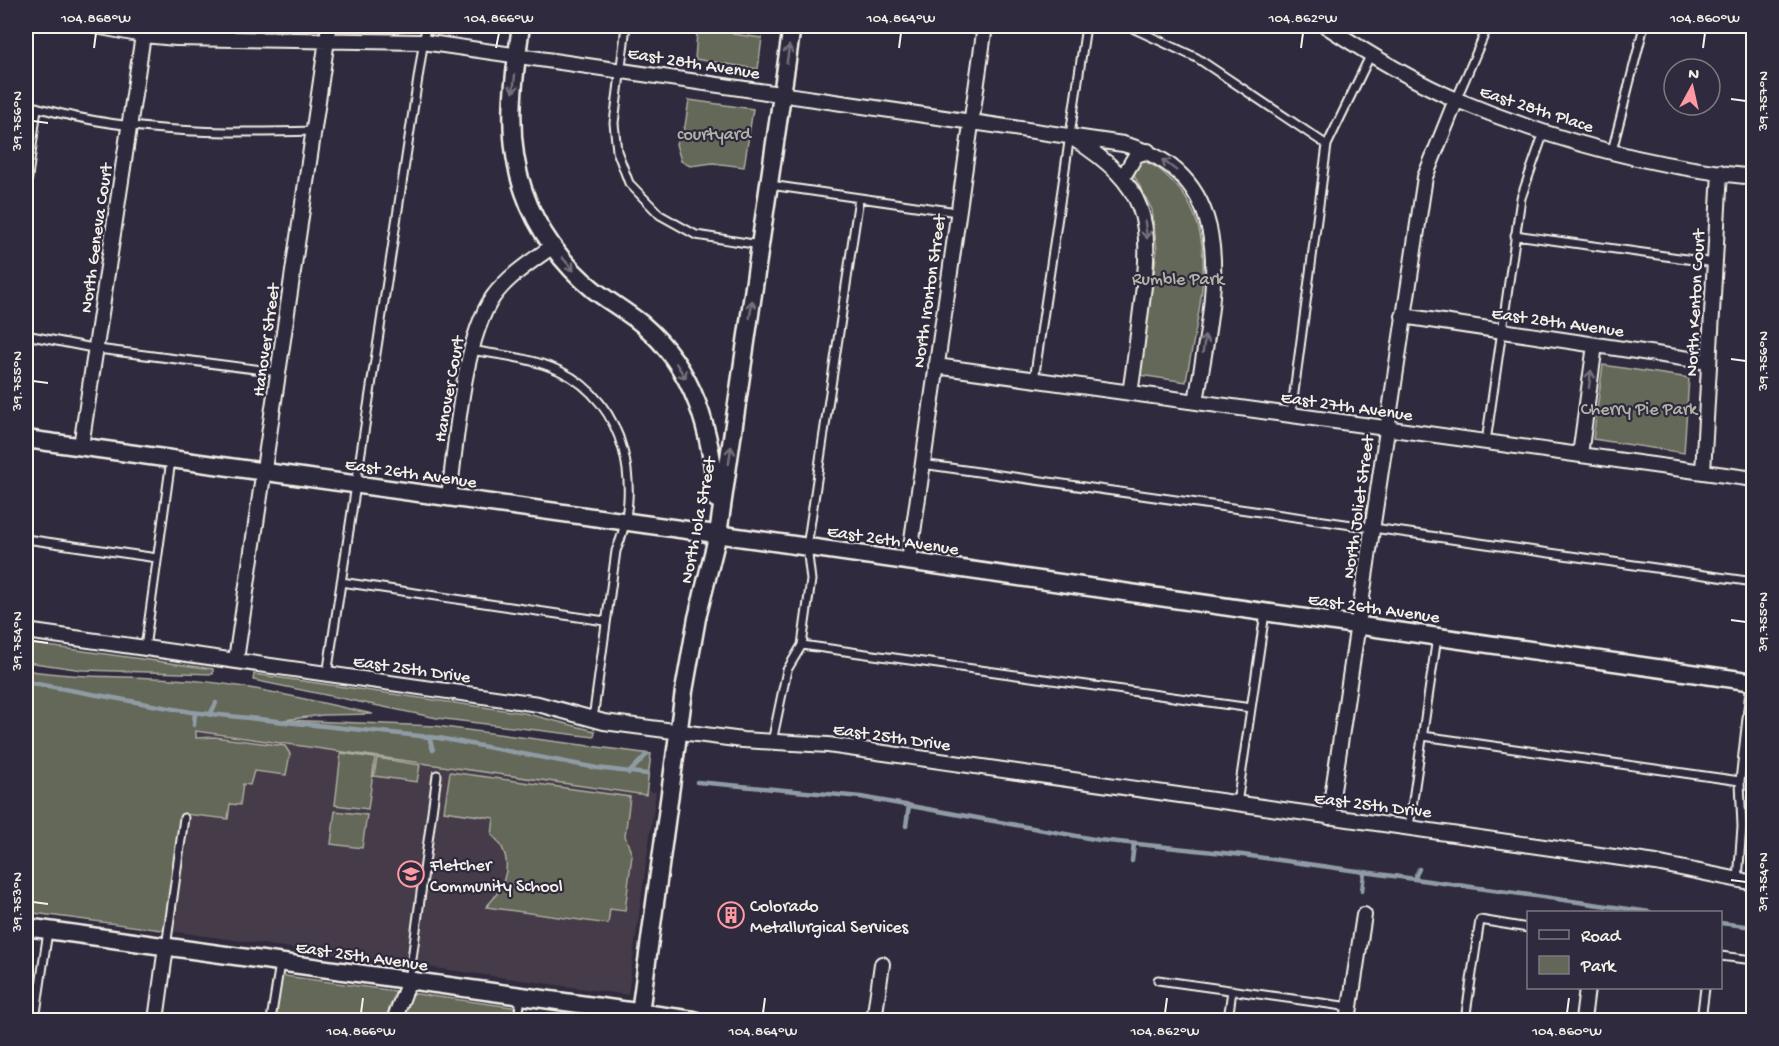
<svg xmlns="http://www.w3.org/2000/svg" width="1779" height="1046" viewBox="0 0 1779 1046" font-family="'Gochi Hand',sans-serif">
  <rect width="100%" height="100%" fill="#2f2a3d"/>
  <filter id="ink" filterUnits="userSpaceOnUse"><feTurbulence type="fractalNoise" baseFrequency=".0167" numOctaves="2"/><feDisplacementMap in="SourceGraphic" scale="12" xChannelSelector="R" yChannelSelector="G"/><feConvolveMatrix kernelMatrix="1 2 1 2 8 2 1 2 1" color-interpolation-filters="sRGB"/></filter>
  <g filter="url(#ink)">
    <path fill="#443b48" d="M197,726l459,66 -28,203 -459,-64z"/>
    <path fill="#636759" stroke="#acaca0" stroke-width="1.5" d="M141,26h179l-1,3 -149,1z
      M680,26h54l-1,8 29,4 -4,31 -63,-10 2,-27 -18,-3z
      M689,100l64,9 -9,58 -31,-4 -23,3 -9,-5 -5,-17 9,-18z
      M1142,161c13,3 22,12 31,21 52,53 23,135 13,200l-46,-7 17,-125 -5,-40 -18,-35 5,-13z
      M1603,365l86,13 -5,75 -91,-14z
      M26,643l187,26v5l-130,-4 -56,-8z
      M26,670c54,9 108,5 163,10 62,5 123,21 184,34l-50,1 -39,5 152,6 215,28 -5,41 -450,-64v7l18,-1 71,9 5,8 -4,21 -32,-4 -4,14 -7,-1 -3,21 -10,-1 -2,15 -43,-5 -16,117 -143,-19z
      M254,674l270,39 71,18 -1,6 -157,-19 -184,-38z
      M341,753l34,5 -7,51 -33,-4z
      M377,758l43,7 -3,17 -43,-6z
      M450,772l180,25 -5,39 7,19 -7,56 -15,-2 -2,15 -122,-17c21,-21 30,-50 6,-72l2,-17 -50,-7z
      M335,811l32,4 -5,33 -31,-4z
      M278,975l241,33 -2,12h-246z"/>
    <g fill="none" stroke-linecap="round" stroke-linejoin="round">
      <path stroke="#909ca5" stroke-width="4.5" d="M26,682l165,30 248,26 158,30 50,6
        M210,715l6,-12
        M194,725l1,-12
        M429,737l4,13
        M629,773l18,-19
        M697,782l164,15 238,43 144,15 407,57
        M906,826l3,-21
        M1132,861l2,-17
        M1414,879l5,-10
        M1362,891l2,-18
        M1720,923l34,4"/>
      <g stroke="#f4f1e8" stroke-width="11">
        <path id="service" d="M626,26l-12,97 3,28 12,32 31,32 36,20 64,10
          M949,26l35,4
          M1128,26l69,32 130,87
          M1456,100l32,-74
          M26,104c92,29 192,30 287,27
          M1612,151l32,-125
          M770,185l187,27
          M26,192l11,-84
          M1515,235l200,28
          M26,335l72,14 180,23
          M470,350c30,5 63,8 90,21 66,31 83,118 56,180l-23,168
          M1034,380l52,-354
          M1291,415l36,-270 44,-91
          M1486,442l35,-244 23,-66
          M922,464l832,118
          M26,539l131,19
          M341,582l264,39
          M802,645l449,63
          M145,648l26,-188
          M327,675l99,-649
          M1423,736l317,45
          M772,742l15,-72 15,-25 9,-65 -4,-33 52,-349
          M1237,804l28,-191
          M1409,827l28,-190
          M1738,880l4,-53 -2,-46 11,-99
          M166,947l18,-129
          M1720,956l34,4
          M1158,980l192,27
          M409,981l28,-206
          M35,1020l13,-89
          M271,1020l9,-57
          M518,1020l3,-24
          M1228,1020l4,-30
          M1465,1020l15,-100 48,8
          M1701,1020l4,-32"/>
      </g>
      <g stroke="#f4f1e8" stroke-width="18">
        <path id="minor" d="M96,26l47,9 33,3 247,4 700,102c126,33 88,163 73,258
          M1326,26c41,27 86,55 131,74 93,39 196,67 297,77
          M1074,139c73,46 79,81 68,163 -4,30 -7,61 -12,91
          M1123,177l13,-22 12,-4
          M1403,316l306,46
          M936,366l818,113
          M81,446l62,-411
          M1580,455l15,-110
          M1703,472l17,-300
          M449,497c7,-54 14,-157 44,-200 15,-21 39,-36 60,-51
          M909,561l76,-535
          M26,631l512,73 66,18 139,18 85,5 828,118 98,20
          M236,660l93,-634
          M1329,817l96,-640 31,-77
          M156,1020l10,-73
          M394,1020l15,-39
          M874,1020l8,-56
          M1348,1020l16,-105
          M1583,1020l4,-32"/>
      </g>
      <g stroke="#f4f1e8" stroke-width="21">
        <path id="tertiary" d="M521,26c-8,55 -16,112 3,166 13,38 39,73 70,98 16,12 33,22 48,34 53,45 70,109 74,175
          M26,439l719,99 1009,144
          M26,927l668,93
          M639,1020l45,-329 13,-73 21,-84 74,-508"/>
      </g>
      <use href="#service" stroke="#2f2a3d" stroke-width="7"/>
      <use href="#minor" stroke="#2f2a3d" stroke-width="14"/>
      <use href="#tertiary" stroke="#2f2a3d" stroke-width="16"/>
    </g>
    <defs><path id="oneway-shaft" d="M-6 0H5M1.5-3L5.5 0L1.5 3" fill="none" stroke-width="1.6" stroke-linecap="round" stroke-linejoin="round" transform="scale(1.5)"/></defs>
    <g stroke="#747079">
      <use href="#oneway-shaft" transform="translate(788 54) rotate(-82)"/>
      <use href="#oneway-shaft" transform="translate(514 84) rotate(96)"/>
      <use href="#oneway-shaft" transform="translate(1169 165) rotate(-143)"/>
      <use href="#oneway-shaft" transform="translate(1146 230) rotate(82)"/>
      <use href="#oneway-shaft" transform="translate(568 264) rotate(49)"/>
      <use href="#oneway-shaft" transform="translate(751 309) rotate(-82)"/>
      <use href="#oneway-shaft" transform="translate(1204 344) rotate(-82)"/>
      <use href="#oneway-shaft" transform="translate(681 371) rotate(57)"/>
      <use href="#oneway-shaft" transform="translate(1590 379) rotate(-83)"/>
      <use href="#oneway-shaft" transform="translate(730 455) rotate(-82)"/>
    </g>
  </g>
  <path fill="none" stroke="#f4f1e8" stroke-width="2" d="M94,48l2,-15M496,48l3,-15M899,48l2,-15M1301,48l2,-15M1703,48l2,-15M1731,99l15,2M33,121l15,2M1731,359l15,2M33,381l15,2M1731,620l15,2M33,641l15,2M1731,880l15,2M33,902l15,2M361,1013l2,-15M763,1013l2,-15M1165,1013l2,-15M1567,1013l2,-15"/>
  <defs>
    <g id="school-ring" transform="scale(1.35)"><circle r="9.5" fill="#2f2a3d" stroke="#ff9aa2" stroke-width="1.5"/><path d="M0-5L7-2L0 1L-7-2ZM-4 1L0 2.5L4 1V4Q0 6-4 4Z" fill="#ff9aa2"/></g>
    <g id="building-ring" transform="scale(1.35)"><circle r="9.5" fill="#2f2a3d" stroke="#ff9aa2" stroke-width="1.5"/><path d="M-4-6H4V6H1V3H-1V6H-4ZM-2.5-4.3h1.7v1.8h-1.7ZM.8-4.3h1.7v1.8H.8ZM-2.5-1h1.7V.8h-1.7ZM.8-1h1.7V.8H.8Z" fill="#ff9aa2"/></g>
  </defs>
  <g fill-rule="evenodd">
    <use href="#school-ring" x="411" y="874"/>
    <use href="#building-ring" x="731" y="915"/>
  </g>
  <g text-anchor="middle" stroke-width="4.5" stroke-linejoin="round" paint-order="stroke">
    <g font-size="18" fill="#f4f1e8" stroke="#2f2a3d">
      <text transform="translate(694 62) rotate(9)" y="6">East 28th Avenue</text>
      <text transform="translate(1537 108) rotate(18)" y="6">East 28th Place</text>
      <text transform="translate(95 238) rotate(-82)" y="6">North Geneva Court</text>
      <text transform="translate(928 291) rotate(-82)" y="6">North Ironton Street</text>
      <text transform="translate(1694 303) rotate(-87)" y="6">North Kenton Court</text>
      <text transform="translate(1558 321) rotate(8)" y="6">East 28th Avenue</text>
      <text transform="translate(265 340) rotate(-82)" y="6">Hanover Street</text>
      <text transform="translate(448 389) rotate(-80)" y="6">Hanover Court</text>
      <text transform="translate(1347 405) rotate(8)" y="6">East 27th Avenue</text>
      <text transform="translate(411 472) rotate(8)" y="6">East 26th Avenue</text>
      <text transform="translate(1357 507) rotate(-82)" y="6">North Joliet Street</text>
      <text transform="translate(697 520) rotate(-79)" y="6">North Iola Street</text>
      <text transform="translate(893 539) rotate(8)" y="6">East 26th Avenue</text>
      <text transform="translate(1374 607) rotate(8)" y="6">East 26th Avenue</text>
      <text transform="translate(412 668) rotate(8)" y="6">East 25th Drive</text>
      <text transform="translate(892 736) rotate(8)" y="6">East 25th Drive</text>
      <text transform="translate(1373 804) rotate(7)" y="6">East 25th Drive</text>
      <text transform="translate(362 955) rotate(8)" y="6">East 25th Avenue</text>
    </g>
    <g font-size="18" fill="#b3b3a8" stroke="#2f2a3d">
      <text x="714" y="139">courtyard</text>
      <text x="1178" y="284">Rumble Park</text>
      <text x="1639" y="414">Cherry Pie Park</text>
    </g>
    <g font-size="18" fill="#f4f1e8" stroke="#2f2a3d" text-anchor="start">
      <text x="430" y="870">Fletcher<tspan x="430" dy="21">Community School</tspan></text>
      <text x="750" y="911">Colorado<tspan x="750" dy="21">Metallurgical Services</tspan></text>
    </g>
  </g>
  <rect width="1779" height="1046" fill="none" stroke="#2f2a3d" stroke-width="66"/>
  <rect x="1527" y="911" width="195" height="78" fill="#2f2a3d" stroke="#7e7a81" stroke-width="1.5"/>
  <rect x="1539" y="930" width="30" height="9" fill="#2f2a3d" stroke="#7e7a81" stroke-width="1.5"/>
  <text x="1581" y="941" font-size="18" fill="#f4f1e8">Road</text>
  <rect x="1539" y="956" width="30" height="18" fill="#636759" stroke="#7e7a81" stroke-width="1.5"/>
  <text x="1581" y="971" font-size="18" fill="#f4f1e8">Park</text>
  <g transform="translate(1692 87) rotate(8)"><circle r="28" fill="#2f2a3d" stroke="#7e7a81" stroke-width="1.5"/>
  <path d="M0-4.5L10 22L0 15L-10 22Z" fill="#ff9aa2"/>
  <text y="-9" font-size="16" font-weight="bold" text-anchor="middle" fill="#f4f1e8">N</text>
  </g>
  <rect x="33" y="33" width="1713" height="980" fill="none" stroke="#f4f1e8" stroke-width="2"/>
  <g font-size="15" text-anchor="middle" fill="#f4f1e8">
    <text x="96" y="22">104.868°W</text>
    <text x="499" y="22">104.866°W</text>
    <text x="901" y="22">104.864°W</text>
    <text x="1303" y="22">104.862°W</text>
    <text x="1705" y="22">104.860°W</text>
    <text transform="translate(1762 101) rotate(-90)" y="5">39.757°N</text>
    <text transform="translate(16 121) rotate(-90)" y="5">39.756°N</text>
    <text transform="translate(1762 361) rotate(-90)" y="5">39.756°N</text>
    <text transform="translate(16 381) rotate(-90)" y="5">39.755°N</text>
    <text transform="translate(1762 622) rotate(-90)" y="5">39.755°N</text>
    <text transform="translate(16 641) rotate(-90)" y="5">39.754°N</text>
    <text transform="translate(1762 882) rotate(-90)" y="5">39.754°N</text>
    <text transform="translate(16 902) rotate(-90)" y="5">39.753°N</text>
    <text x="361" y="1035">104.866°W</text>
    <text x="763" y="1035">104.864°W</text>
    <text x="1165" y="1035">104.862°W</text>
    <text x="1567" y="1035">104.860°W</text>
  </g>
</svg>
